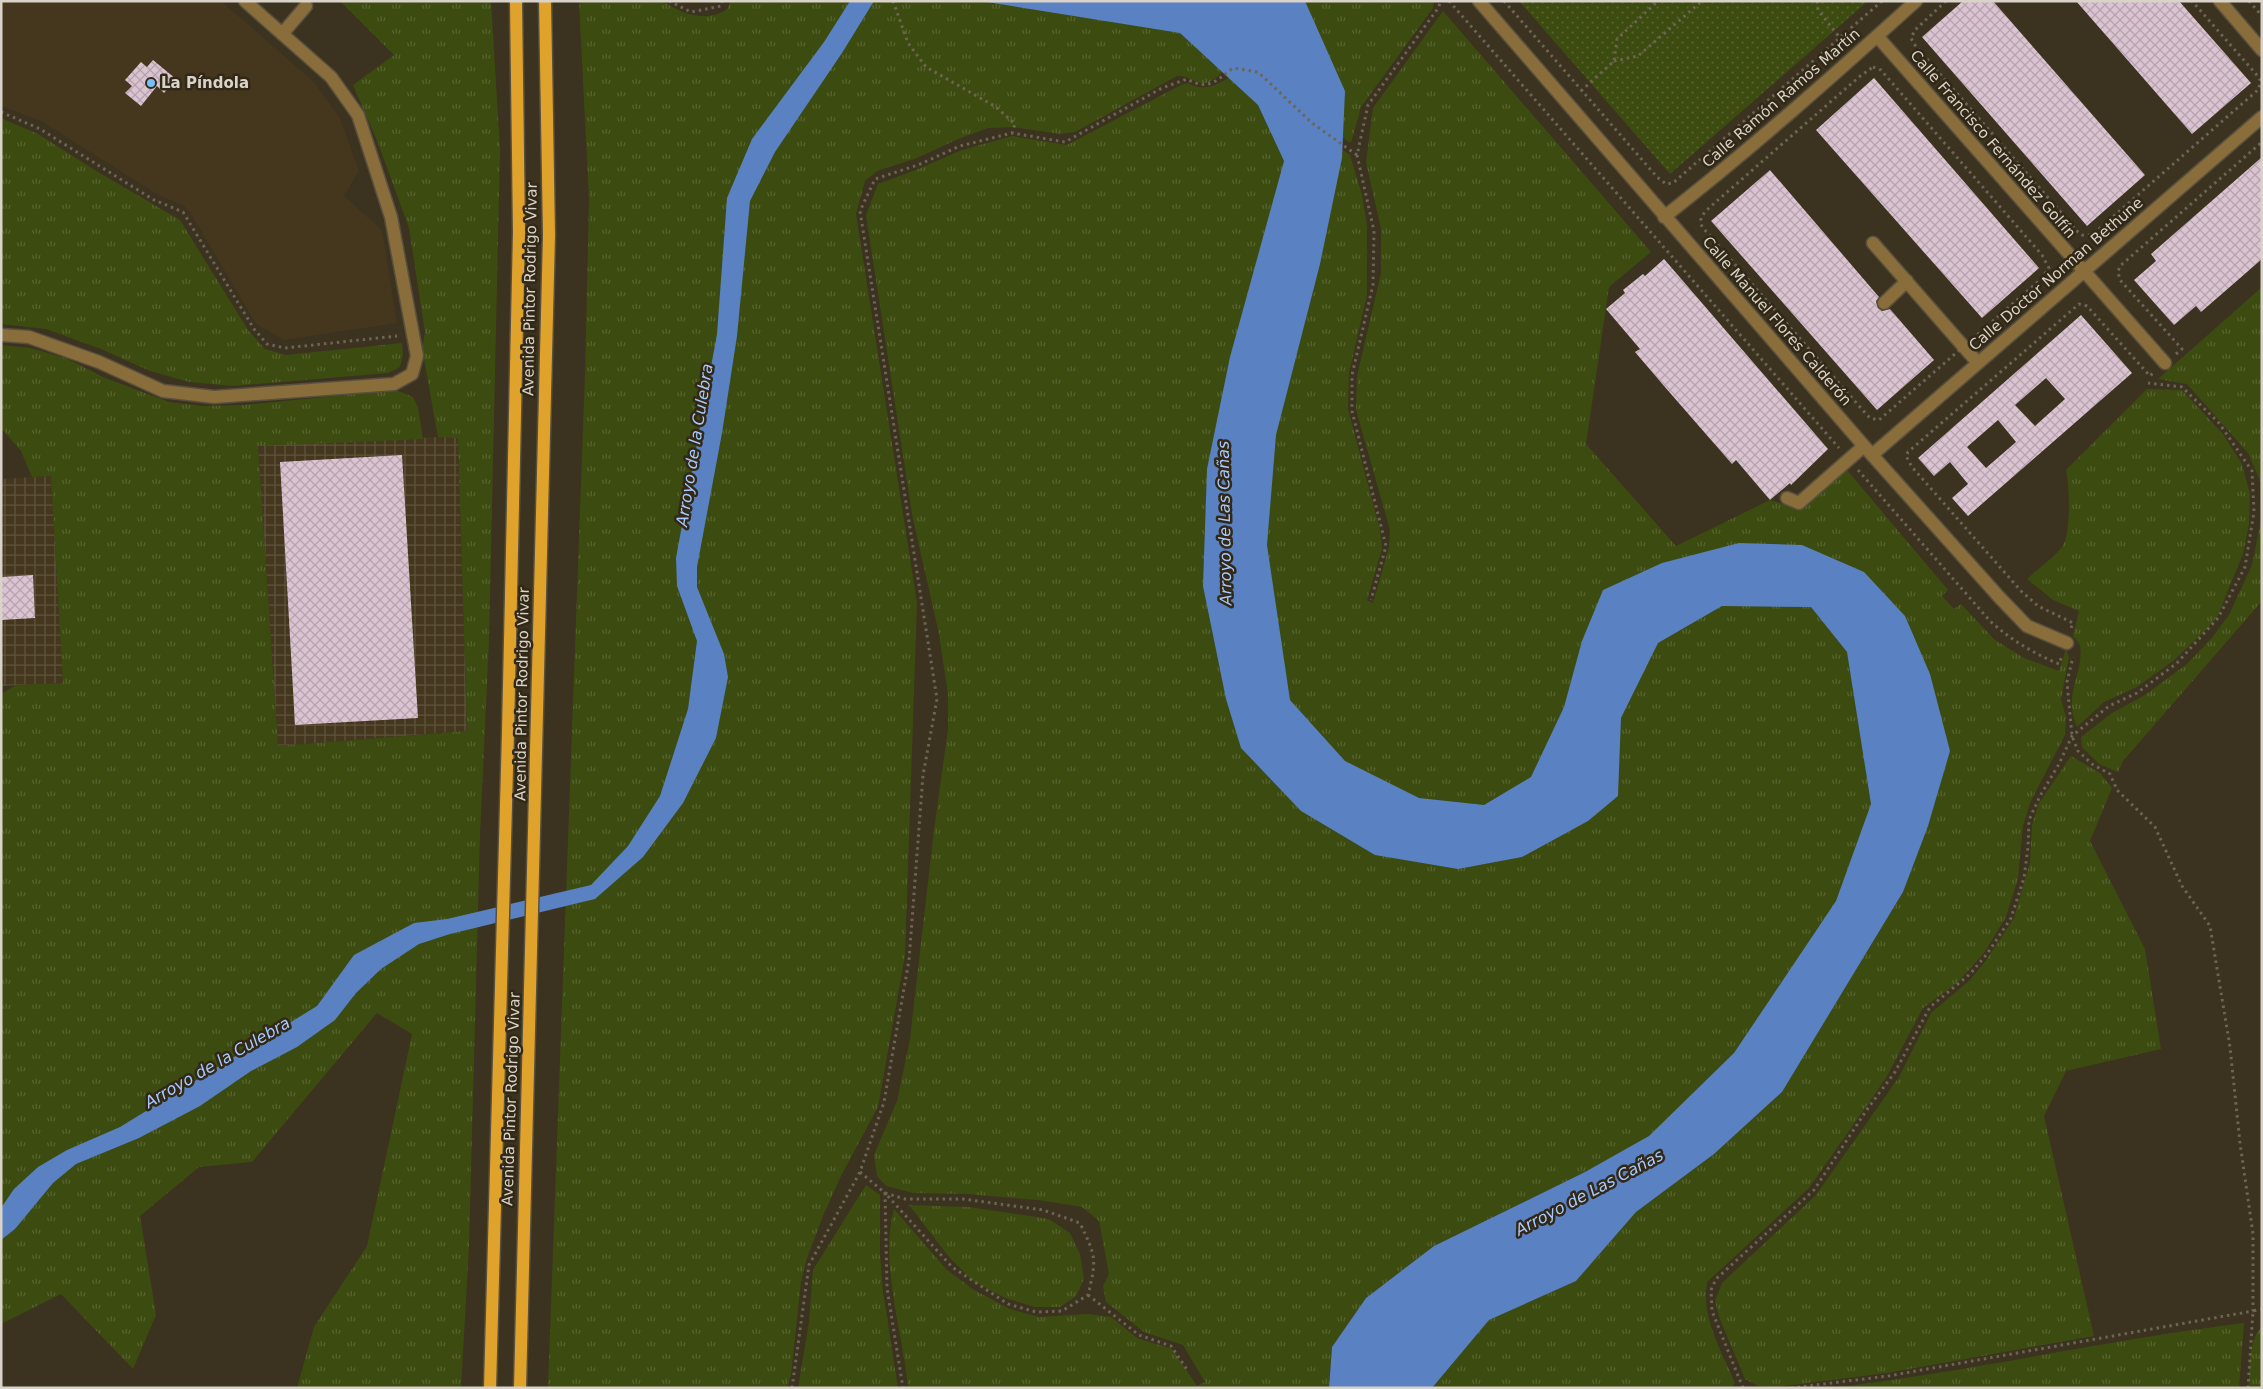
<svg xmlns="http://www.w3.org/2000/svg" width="2263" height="1389" viewBox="0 0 2263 1389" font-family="'DejaVu Sans',sans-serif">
  <defs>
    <pattern id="industrial-grid" width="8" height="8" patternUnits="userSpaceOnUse" patternTransform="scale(1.25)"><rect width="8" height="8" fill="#44371e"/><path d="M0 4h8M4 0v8" fill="none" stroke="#5e533d"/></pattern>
    <pattern id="grass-tufts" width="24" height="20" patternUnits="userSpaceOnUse" patternTransform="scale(1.25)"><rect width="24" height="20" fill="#3c4b0f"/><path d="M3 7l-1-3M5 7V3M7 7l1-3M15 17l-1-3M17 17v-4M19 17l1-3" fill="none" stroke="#586431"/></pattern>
    <pattern id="park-dots" width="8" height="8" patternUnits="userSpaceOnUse" patternTransform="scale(1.25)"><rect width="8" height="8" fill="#3c4b0f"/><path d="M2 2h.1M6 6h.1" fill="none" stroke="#586431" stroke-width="1.8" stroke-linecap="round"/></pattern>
    <pattern id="building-cross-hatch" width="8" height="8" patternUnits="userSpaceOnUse" patternTransform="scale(1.25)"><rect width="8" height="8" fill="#dbc3d2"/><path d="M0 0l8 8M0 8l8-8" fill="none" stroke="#b4a2ac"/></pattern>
  </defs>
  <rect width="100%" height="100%" fill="#3c3220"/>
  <path fill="#44371e" d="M1,1h220l93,81 26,36 19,53 -15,25 38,34 15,93 -113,17 -28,-16 -66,-112 -7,-7 -25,-10 -115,-73 -42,-16z"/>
  <path fill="url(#industrial-grid)" d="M438,437h20l9,294 -189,15 -20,-301z
    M51,476l12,207 -62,3v-207z"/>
  <path fill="url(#grass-tufts)" d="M340,1h151l9,149 -11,490 -9,194 -11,412 -8,142h-164l17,-61 53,-81 45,-212 -35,-21 -125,149 -53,5 -59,49 16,99 -23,54 -72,-75 -60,30v-630l15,-9 47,-2 -12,-207 -19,1 -11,-26 -20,-23v-83l30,3 37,11 35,18 66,25 33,4 41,-1 153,-15 17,7 5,10 5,32 -165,7 20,300 189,-15 -9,-293 -20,-1 -16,-89 3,-16 -16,-104 -31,-85 -25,-58 41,-30z
    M579,1h85c16,14 47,22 64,7l2,-7h704l-1,7 -72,99 -10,36 -122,-76c-8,6 -18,18 -28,16 -10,-2 -11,-7 -24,-7l-102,56 -15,2 -47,-7 -25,1 -30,11 -41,19 -40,13 -12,10 -9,33 61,389 -12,352 -27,152 -37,69 -18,40 -17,45 -5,21 -10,93 -4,13h-239l37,-1014 4,-175z
    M1443,11l208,241 -42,35 -23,157 90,102 94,-46 30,9 47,-39 101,120 -6,6 12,13 7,-5 34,36 29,18 35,13 7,-22 3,8 -8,42 5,18 -1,18 -35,68 -7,23 -5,52 -12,39 -22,36 -27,30 -34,25 -37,70 -77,110 -102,94c-6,37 14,67 28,101l-4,5h-299l57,-68 87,-39 60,-69 78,-58 68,-62 121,-200 24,-65 -183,273 -159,72 -151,74 -68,52 -34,49 -3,41h-421c-5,-55 -29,-126 -14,-179l53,61 27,20 36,19 29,8 49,-3 23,3 26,21 35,11 25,37 8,-4 -22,-37 -39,-13 -38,-30 -3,-16 6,-12 -10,-53 -17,-14 -44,-7 -72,-6 -53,-1 -27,-7 -9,-10 -3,-21 23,-54 13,-62 24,-209 14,-101v-35l-9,-60 -27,-120 -46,-299 12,-31 40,-15 44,-19 50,-14 55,9 114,-60 7,-2c20,11 34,-2 52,-12l110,84 12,40 5,30v70l-18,78 -1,36 32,121 2,19 -15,51 6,3 16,-56 1,-17 -34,-120 1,-34 24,-103v-44l-15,-67 7,-54z
    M1,118l37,16 60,38 82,48 68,110 17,19 21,6 116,-12 1,12 -3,12 -12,6 -155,13 -44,-4 -39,-11 -49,-22 -55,-20 -45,-5z
    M2262,287v314l-139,160 -5,11 -19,-8 -17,-17 -1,-10 31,-24 33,-18 42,-31 23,-24 19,-25 23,-50 9,-45 -1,-39 -12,-28 -61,-69 -29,-5z
    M2147,389l35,1 41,44 19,30 8,30 -1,30 -6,30 -25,61 -12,15 -33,31 -36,26 -33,15 -27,25c-15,-34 8,-55 3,-81 -1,-4 -5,-7 -7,-10l6,-25 -26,-11 -26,-21c11,-10 25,-20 35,-32 9,-11 8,-62 4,-77z
    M2071,756l29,17 12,15 -22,53 55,108 16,100 -95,22 -22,45 50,220 -207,37 -111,14 -18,-1 -13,-7 -26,-62 -4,-16 7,-18 94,-88 83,-118 32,-64 39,-33 17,-21 27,-41 16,-56 2,-37 7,-22z
    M866,1185l14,10v60l3,36 15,97h-100l11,-66 4,-52z
    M909,1205l60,2 80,12 21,14 10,21 4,25 -8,17 -16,11h-25l-30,-9 -32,-17 -24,-24z
    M2244,1323l-5,65h-409c139,-16 275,-48 414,-65z
    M2262,1327v61h-13c0,-16 0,-51 13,-61z"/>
  <path fill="url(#park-dots)" d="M1519,1h349l-198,173z"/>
  <path fill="#5a81c2" d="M850,1h24l-32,52 -67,99 -25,49 -13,135 -15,97 -25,134v20l27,67 4,23 -12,61 -33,65 -40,54 -48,42 -145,35 -31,10 -38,25 -25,24 -21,27 -38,27 -46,24 -51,35 -61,32 -63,26 -23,19 -38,46 -14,11v-32l13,-19 24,-22 29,-17 53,-23 197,-121 37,-51 60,-32 33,-4 144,-34 37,-39 32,-50 28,-87 9,-68 -20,-55 -1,-28 41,-224 10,-136 25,-59 72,-97z
    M981,1h324l40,90 -3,67 -22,106 -44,171 -9,110 23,155 55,61 74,37 65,7 47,-28 33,-70 18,-66 21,-51 59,-27 77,-20 63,2 62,27 41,44 25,58 20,77 -22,75 -25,66 -121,200 -68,62 -78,58 -60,69 -87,39 -57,68h-103l3,-41 34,-49 68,-52 151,-74 64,-36 85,-83 102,-152 35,-97 -24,-152 -36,-45 -89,-1 -64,37 -37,75 -3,78 -30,25 -66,36 -64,12 -83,-14 -74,-44 -60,-63 -15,-49 -23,-113 4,-117 23,-112 54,-196 -26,-56 -78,-72z"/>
  <path fill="url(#building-cross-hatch)" fill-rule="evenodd" d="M1963,1h30l152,174 -58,51 -165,-189z
    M2076,1h103l72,82 -59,51z
    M153,60l23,19 -12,14 -7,-7 -16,20 -16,-13 7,-7 -7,-6 16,-18 6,5z
    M1874,78l165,190 -57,50 -166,-188z
    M2262,157v102l-61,53 -5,-6 -22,19 -40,-45 22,-19 -5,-7z
    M1770,170l109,127 -3,4 2,7 4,3 8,-2 44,51 -57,50 -166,-189z
    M1664,259l164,190 -37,36 -1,-2 -20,17 -34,-40 -4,4 -68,-78 -29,-34 5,-3 -34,-40 19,-16 -2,-3 20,-16 2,2z
    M2081,315l51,58 -164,143 -16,-18 16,-14 -18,-22 -16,14 -16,-18zM2046,378l19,21 -30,27 -20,-21zM1998,420l18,22 -30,26 -19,-21z
    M402,455l16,263 -123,7 -15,-263z
    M33,575l2,43 -34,2v-43z"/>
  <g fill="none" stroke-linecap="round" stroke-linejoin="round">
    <g stroke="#584f3e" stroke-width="15">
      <path id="minor" d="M1479,1l385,445 136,152 27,28 40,17
        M2220,1l42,49
        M282,34l24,-28
        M1877,36l288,327
        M1664,217c87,-68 170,-142 252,-216
        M1873,243l105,120
        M1884,303l23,-22
        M1,335l28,2 70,25 64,29 51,6 180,-13 18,-10 5,-18 -26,-139 -33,-102 -27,-38 -86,-76
        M1872,455l390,-338
        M1787,498l12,5 65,-57"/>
    </g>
    <g stroke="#584f3e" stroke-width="15">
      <path id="major" d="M490,1388l18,-656 11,-500 -3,-231
        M520,1388l29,-1153 -4,-234"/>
    </g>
    <path stroke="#6d6455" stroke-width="3" stroke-dasharray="2.5 4" stroke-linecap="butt" d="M669,1l22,11 30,-6 1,-5
      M893,1l15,42 18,24 70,40 19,17 -3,9
      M1449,1l390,447
      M1504,1l153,176 9,7 7,-1 209,-182
      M1817,1l1,9 22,28
      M1946,1l-31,29 -4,8 3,6 164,188 4,3h10l167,-146 1,-9 -4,-6 -64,-73
      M2249,1l13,15
      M1614,61l24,-5 64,-55
      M1873,67l8,3 6,7 155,178 7,13 -9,12 -161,140 -9,-2 -3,-3 -164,-187c-6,-9 1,-15 7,-21l149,-130z
      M1581,91l33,-30 3,-22 41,-38
      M1,112l39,17 114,71 29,12 71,117 13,15 18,4 112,-12
      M1357,155l17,76 -1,54 -21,90v36l34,135 -15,54
      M2176,354l6,-5 -62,-69 -2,-8 2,-6 142,-124
      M1858,470l132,151c21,19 43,32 69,43l3,-8
      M2071,628l2,-5 -35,-17 -17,-15 -109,-124 -6,-11 2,-4 171,-148 8,2 63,70 4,-4
      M860,1172l25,21 2,95 16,100
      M885,1193l20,6h58l80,11 37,13c16,34 17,35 8,72l-26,16 -26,1 -28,-8 -56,-37z
      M1088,1295l51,40 32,11 17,25
      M792,1388l17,-123 51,-93 24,-70 25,-142 14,-185 14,-76 -77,-488 15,-32 43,-14 42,-19 52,-13 53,9 97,-54 25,-9c21,12 29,2 46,-11l25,4 54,51 45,32 11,-50 71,-98 1,-6
      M1743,1388l-31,-77 -1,-21 5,-11 98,-89 54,-82 27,-36 35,-65 40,-33 17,-20 24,-36 13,-40 4,-31 1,-27 11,-24 19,-32 13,-28 37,-30 28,-13 40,-30 41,-45 27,-51 9,-55 -2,-41 -33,-48 -37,-36 -34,-4
      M1791,1388l97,-12 365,-65v-77l-13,-91 -10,-96 -20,-121 -28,-40 -27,-59 -38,-37 -7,-16 -18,-10 -14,-13 -6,-15 -5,-54 6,-25
      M2248,1388l5,-77 9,-2"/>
    <use href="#minor" stroke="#896d3b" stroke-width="12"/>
    <use href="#major" stroke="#dfa32c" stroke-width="12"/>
  </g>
  <circle fill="#78bff7" stroke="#322816" stroke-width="2" cx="151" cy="83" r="5"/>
  <g text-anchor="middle" stroke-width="5" stroke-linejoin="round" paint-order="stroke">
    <g font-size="15" font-weight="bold" fill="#dad3c9" stroke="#322816" text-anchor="start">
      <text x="161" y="88">La Píndola</text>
    </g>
    <g font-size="15" fill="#dad3c9" stroke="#322816">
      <text transform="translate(1781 98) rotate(-41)" y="5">Calle Ramón Ramos Martín</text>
      <text transform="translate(1993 144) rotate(49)" y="5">Calle Francisco Fernández Golfín</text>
      <text transform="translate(2056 274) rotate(-41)" y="5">Calle Doctor Norman Bethune</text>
      <text transform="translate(530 289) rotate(-89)" y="5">Avenida Pintor Rodrigo Vivar</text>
      <text transform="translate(1777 321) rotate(49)" y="5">Calle Manuel Flores Calderón</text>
      <text transform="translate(522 694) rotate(-89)" y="5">Avenida Pintor Rodrigo Vivar</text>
      <text transform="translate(511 1099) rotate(-88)" y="5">Avenida Pintor Rodrigo Vivar</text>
    </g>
    <g font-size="16" font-style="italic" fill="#a8c9fe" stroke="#322816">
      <text transform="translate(694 445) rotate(-81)" y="6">Arroyo de la Culebra</text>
      <text transform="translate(1224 523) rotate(-91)" y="6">Arroyo de Las Cañas</text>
      <text transform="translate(217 1062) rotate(-30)" y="6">Arroyo de la Culebra</text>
      <text transform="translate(1589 1192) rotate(-28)" y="6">Arroyo de Las Cañas</text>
    </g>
  </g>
  <rect width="2263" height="1389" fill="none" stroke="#dad3c9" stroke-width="5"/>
</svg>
